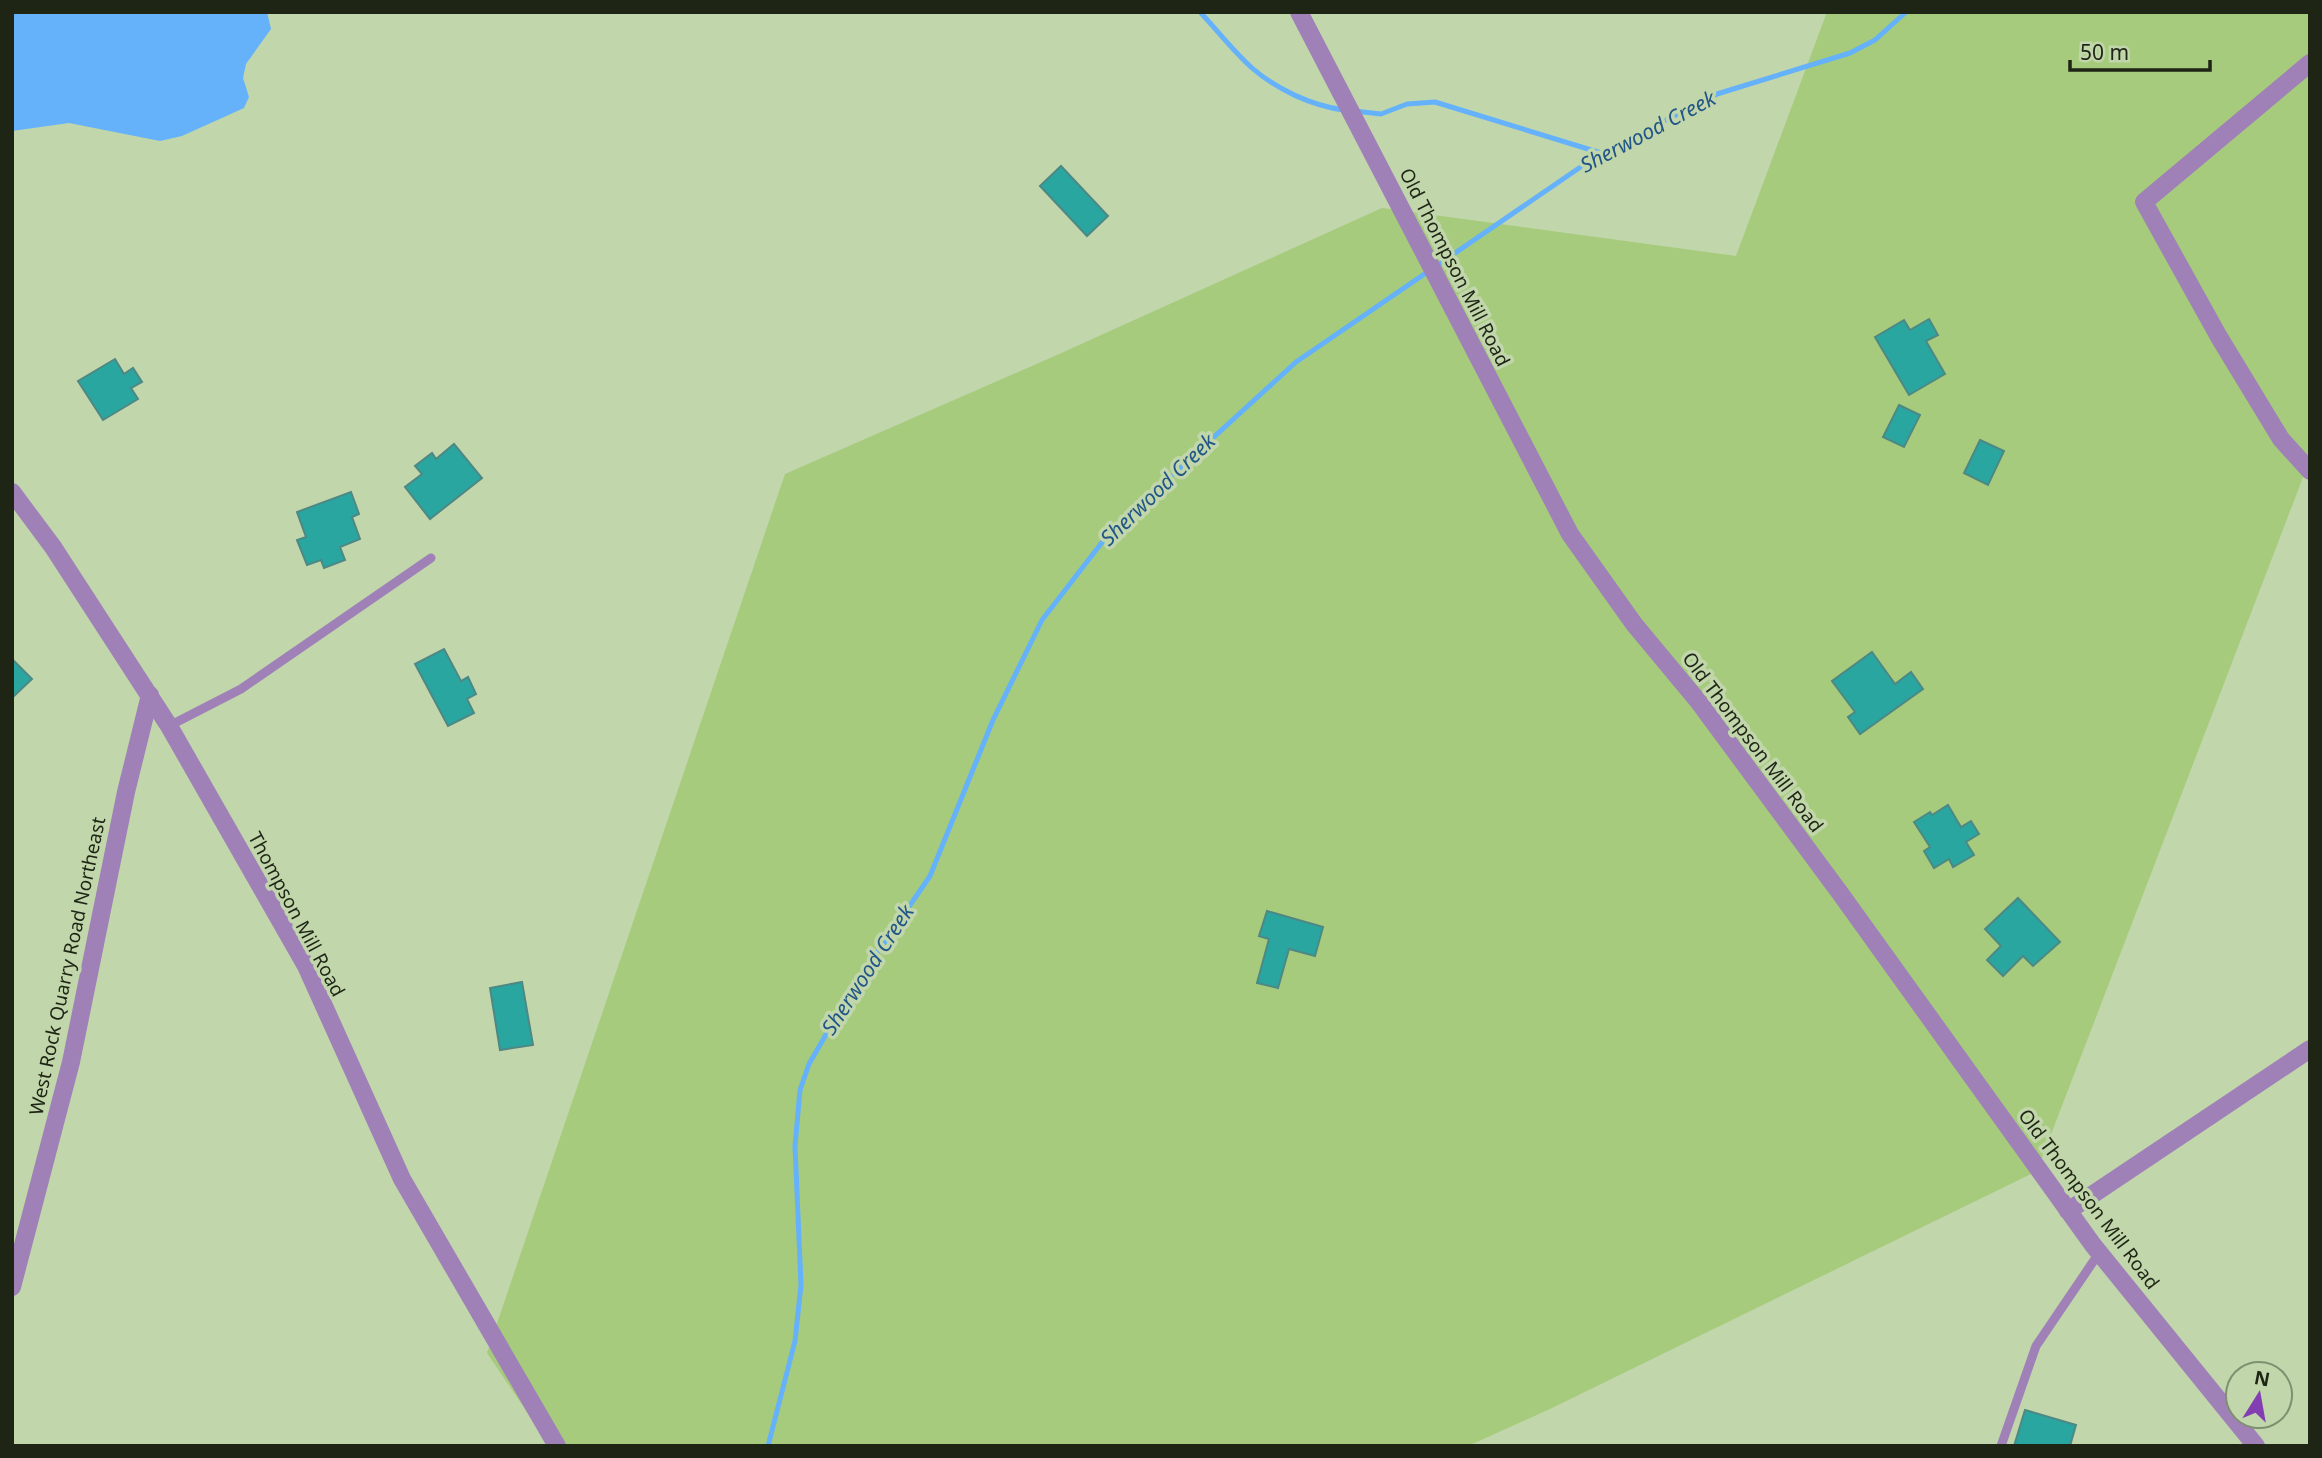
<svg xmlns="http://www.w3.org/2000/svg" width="2322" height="1458" viewBox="0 0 2322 1458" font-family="'Noto Sans',sans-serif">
  <rect width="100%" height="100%" fill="#c1d6ab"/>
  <path fill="#a6cb7c" d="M1827,12h483v447l-273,712 -485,237 -84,38h-918l-63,-93 298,-879 272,-119 325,-147 354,48z"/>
  <path fill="#65b2fb" d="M12,12h255l4,17 -25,35 -3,14 6,19 -5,11 -62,28 -22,5 -91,-18 -57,8z"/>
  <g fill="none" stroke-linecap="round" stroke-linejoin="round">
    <path stroke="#65b2fb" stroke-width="5" d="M1200,12c17,18 33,39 52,56 24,21 60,38 92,42
      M1354,111l27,3 26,-10 28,-2 166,51
      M768,1446l27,-105 6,-56 -6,-139 5,-56 9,-26 42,-73 79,-115 63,-156 49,-100 68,-88 186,-170 305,-209 116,-59 133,-41 25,-13 31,-28"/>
  </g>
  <path fill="#29a69f" stroke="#4e8884" stroke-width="2" d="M1061,166l47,50 -21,20 -47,-50z
    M1929,319l9,16 -12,6 19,33 -36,21 -34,-58 29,-17 6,10z
    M115,359l9,15 9,-6 9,14 -11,6 7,11 -35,21 -25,-39z
    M1899,405l21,10 -16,32 -21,-10z
    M1980,440l24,11 -16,34 -24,-12z
    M454,444l28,34 -52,41 -25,-32 17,-13 -7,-8 17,-13 4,6z
    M351,492l8,22 -7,3 8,22 -20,8 5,13 -21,8 -3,-8 -14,5 -10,-25 9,-3 -9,-25z
    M444,649l17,32 7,-4 8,17 -9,5 7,14 -26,13 -33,-62z
    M1872,652l23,32 16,-12 12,17 -63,45 -12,-17 7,-5 -23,-31z
    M12,659l20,20 -20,19z
    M1948,805l13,22 10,-6 8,13 -13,8 8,13 -21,12 -4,-8 -15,9 -10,-17 6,-4 -16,-25 16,-10 2,3z
    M2018,898l42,44 -27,24 -10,-10 -20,20 -16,-16 14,-14 -16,-17z
    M1267,911l56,16 -8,29 -26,-7 -11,39 -21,-5 12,-44 -10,-3z
    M522,982l11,63 -33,5 -10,-62z
    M2025,1410l51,15 -6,21h-56z"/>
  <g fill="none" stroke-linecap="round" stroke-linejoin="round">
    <path stroke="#9f81b8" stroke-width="9" d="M169,726l72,-37 190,-131
      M2001,1446l35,-100 63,-93"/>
    <path stroke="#9f81b8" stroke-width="18" d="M1299,12l271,522 64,90 64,77 142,192 253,352 163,201
      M2310,63l-166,139 75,135 62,102 29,32
      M2068,1211l242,-162
      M12,1287l59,-225 55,-270 24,-97"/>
    <path stroke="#9f81b8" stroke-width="18" d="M12,492l41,55 116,179 137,240 96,213 155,267"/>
  </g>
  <g text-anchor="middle" stroke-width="7" stroke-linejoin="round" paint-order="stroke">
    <g font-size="19" fill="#1e2515" stroke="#c1d6ab">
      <text transform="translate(1455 267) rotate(63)" y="7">Old Thompson Mill Road</text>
      <text transform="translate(1753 742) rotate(53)" y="7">Old Thompson Mill Road</text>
      <text transform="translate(297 914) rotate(62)" y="7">Thompson Mill Road</text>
      <text transform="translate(67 966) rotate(-78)" y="7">West Rock Quarry Road Northeast</text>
      <text transform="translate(2089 1199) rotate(53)" y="7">Old Thompson Mill Road</text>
    </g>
    <g font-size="21" font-style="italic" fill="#215686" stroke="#c1d6ab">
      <text transform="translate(1648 132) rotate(-28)" y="7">Sherwood Creek</text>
      <text transform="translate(1158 490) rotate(-44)" y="7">Sherwood Creek</text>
      <text transform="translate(868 970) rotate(-57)" y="7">Sherwood Creek</text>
    </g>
  </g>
  <rect width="2322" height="1458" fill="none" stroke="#1e2515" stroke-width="28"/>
  <g transform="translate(2259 1395) rotate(11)"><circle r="33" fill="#c1d6ab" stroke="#808f6f" stroke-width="2"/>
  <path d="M0-5L12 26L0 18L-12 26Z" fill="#833eb2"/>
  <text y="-10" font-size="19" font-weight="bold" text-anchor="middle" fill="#1e2515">N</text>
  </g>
  <path d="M2070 60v10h140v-10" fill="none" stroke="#1e2515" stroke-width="3.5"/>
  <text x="2080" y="60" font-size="21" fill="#1e2515" stroke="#c1d6ab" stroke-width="5" paint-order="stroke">50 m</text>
</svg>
